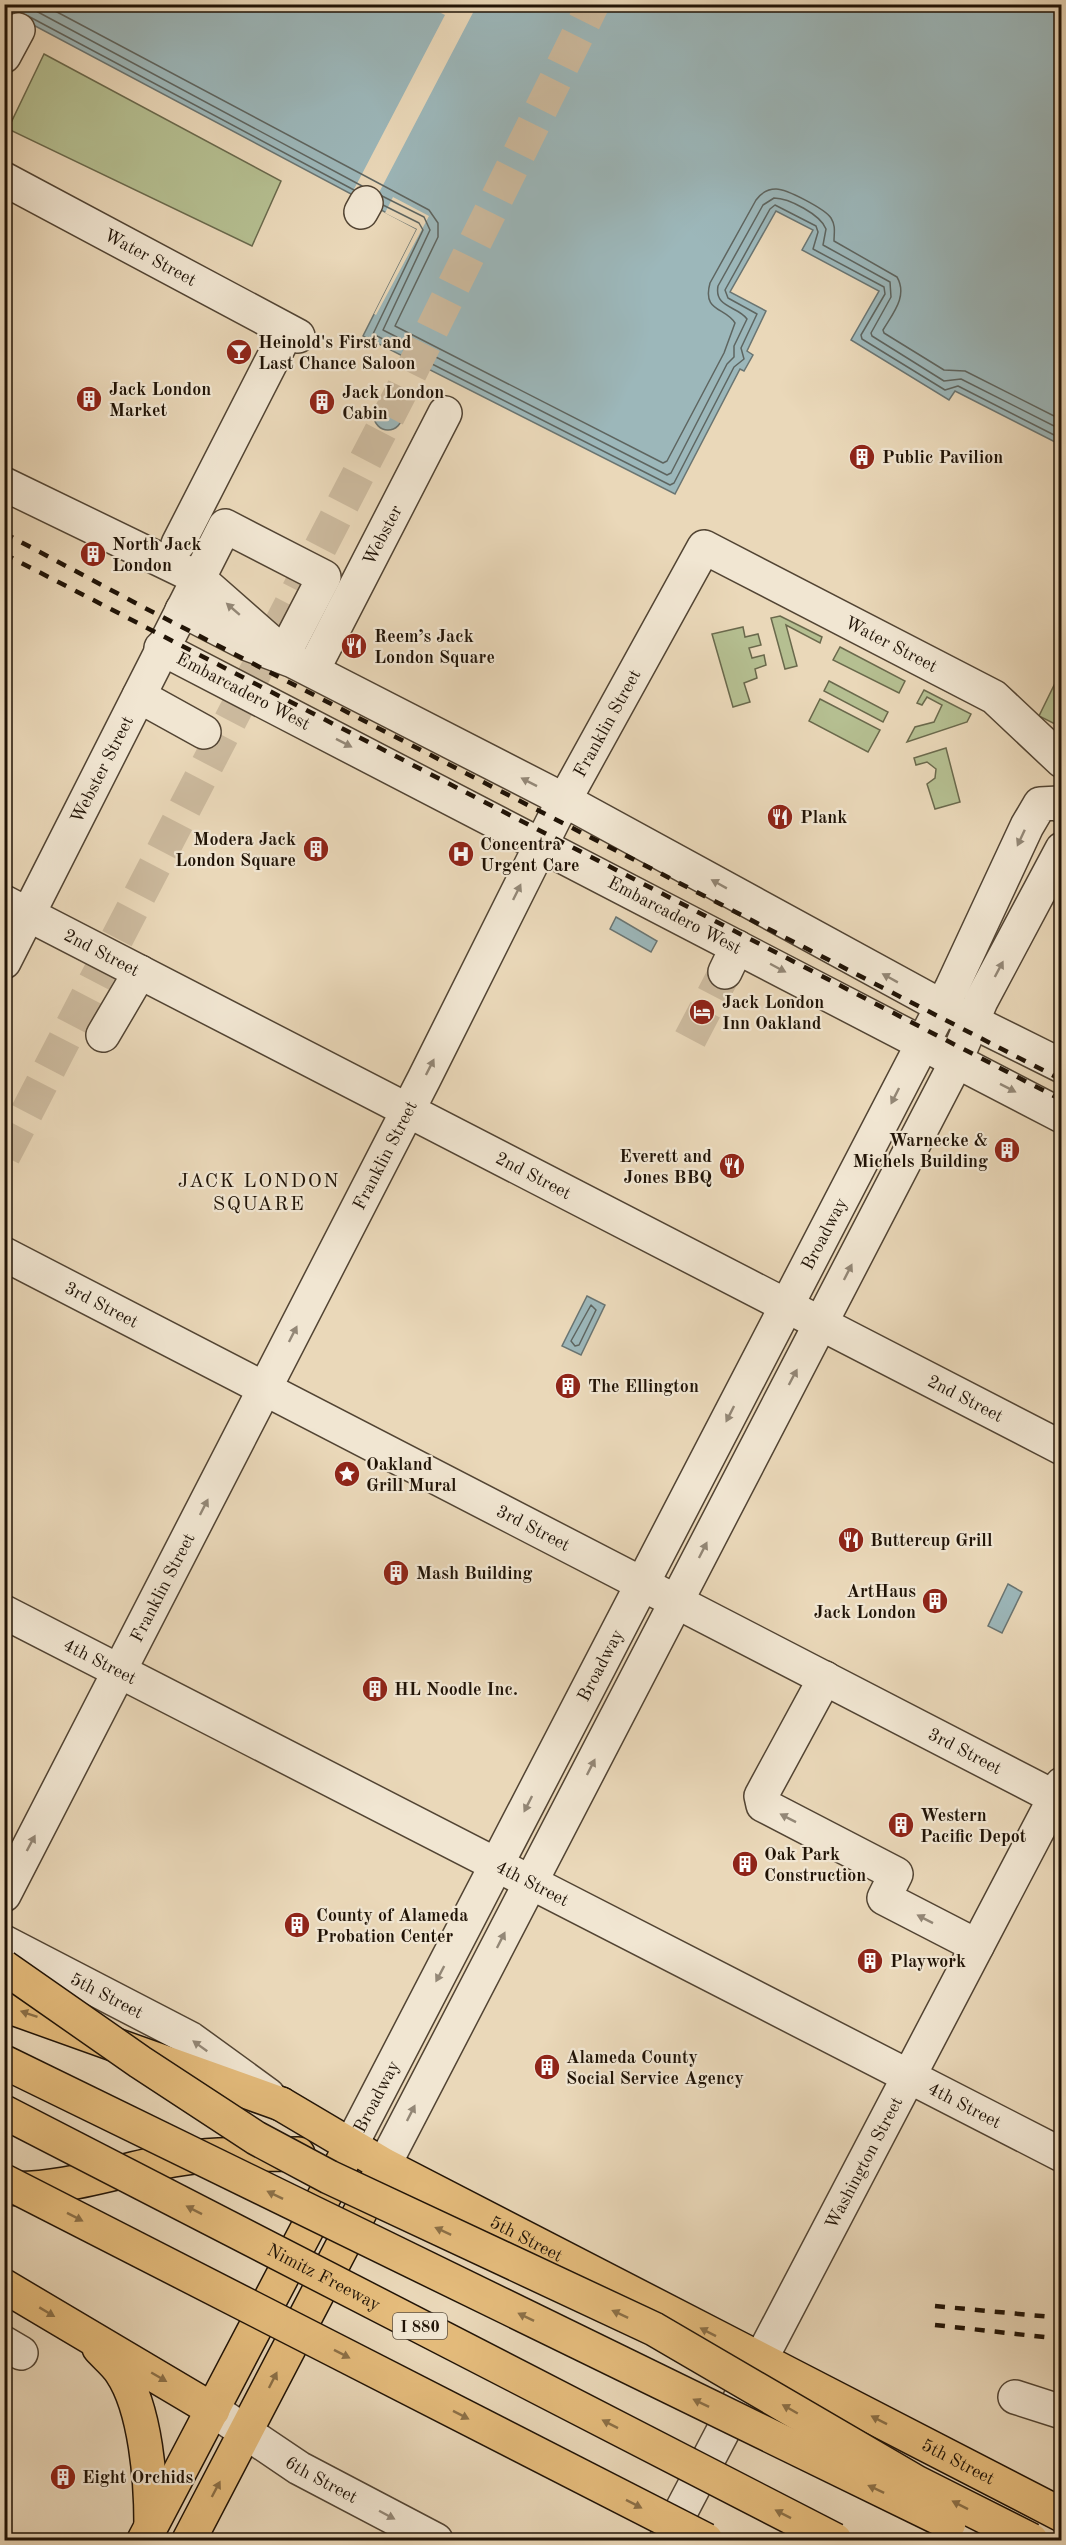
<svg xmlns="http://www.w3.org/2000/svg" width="1066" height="2545" viewBox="0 0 1066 2545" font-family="'Old Standard TT',serif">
  <rect width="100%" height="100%" fill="#ead8b9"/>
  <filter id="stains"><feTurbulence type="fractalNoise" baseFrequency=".00333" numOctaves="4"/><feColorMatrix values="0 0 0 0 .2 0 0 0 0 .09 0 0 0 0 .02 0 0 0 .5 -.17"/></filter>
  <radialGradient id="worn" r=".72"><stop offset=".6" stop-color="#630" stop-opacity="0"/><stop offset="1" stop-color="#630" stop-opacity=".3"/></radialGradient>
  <path fill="#b5bf91" stroke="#6a694c" stroke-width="1.5" d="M44,54l237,127 -29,65 -244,-117z
    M780,616l42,21 -2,6 -34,-18 11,41 -12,3 -14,-51z
    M743,627l2,10 13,-3 3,11 -12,3 3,10 12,-3 2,10 -11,4 2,9 -13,5 6,19 -17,5 -21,-73z
    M840,647l65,34 -6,12 -66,-33z
    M1061,671v56l-22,-11z
    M829,681l59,31 -5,10 -59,-31z
    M924,690l47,24 -4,8 -60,20 8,-15 19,-5 8,-17 -15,-8 -5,8 -5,-2z
    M820,699l60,31 -12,22 -59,-31z
    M946,748l14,54 -25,7 -8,-25 8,-6 1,-9 -9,-7 -11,3 -2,-7z"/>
  <path fill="#9cb7ba" stroke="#6a7572" stroke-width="1.5" d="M4,5h1057v440l-106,-54 -6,9 -98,-60 28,-49 -77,-41 11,-20 -37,-19 -46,81 36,19 -19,40 6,4 -9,16 -4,-2 -65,125 -312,-158 54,-107 -412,-219z
    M374 416a14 14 0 1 1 28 0a14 14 0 1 1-28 0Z
    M616,917l41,24 -6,11 -41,-23z
    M587,1296l18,9 -24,50 -19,-9z
    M1008,1584l14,8 -20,41 -14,-7z"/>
  <path fill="#ead8b9" d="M425,5h52l-105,201 -21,-11 94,-180z
    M393,197l36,19 -53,99 -2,-1 43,-85 -32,-16z"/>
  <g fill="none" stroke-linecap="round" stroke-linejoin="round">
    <path stroke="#5e6560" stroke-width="1.5" d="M23,4l339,182
      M42,4l387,206 9,13v14l-43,89 268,137 4,-2 57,-108 11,-30c-10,-16 -33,-11 -25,-40l46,-83c5,-7 11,-11 20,-11 11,0 49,20 55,29 5,8 3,15 3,23l63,36c11,19 -4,36 -14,53l1,3 60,37 21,1 97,49
      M28,16l326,174
      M382,196l42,21 6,13 -47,100 284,145 4,-2 56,-109 7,-7v-11l13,-27c-9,-13 -33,-11 -29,-33l45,-81 11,-7c15,0 47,17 52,31l-3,16 67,37 1,15 -20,36 1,3 72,45 17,-2 101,51
      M383,205l36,18 4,7 -50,104 297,151 4,-2 60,-116 10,-8 -3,-11 16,-34 -29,-16 -3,-8 45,-81 5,-4 41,21 2,6 -5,17 71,38 1,7 -24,41 1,4 83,51 13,-4 104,53
      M591,1305l5,5 -17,35 -4,1 -4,-5z"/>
    <path stroke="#ccba9e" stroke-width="33" stroke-dasharray="33 16" stroke-linecap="butt" d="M690,1039l35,-67"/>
    <path stroke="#ccba9e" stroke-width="33" stroke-dasharray="33 16" stroke-linecap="butt" d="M4,1156l397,-764 192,-388"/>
    <g stroke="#524433" stroke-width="36">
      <g id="minor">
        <path d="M4,56l14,-26"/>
        <path id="s1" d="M4,179l294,157"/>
        <path d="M361,212l5,-9"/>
        <path d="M4,484l194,94 75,66"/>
        <path d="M178,544l109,-213"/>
        <path d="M182,610l66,34 45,17 271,139 377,206 121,60"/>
        <path id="s2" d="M161,648l901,468"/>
        <path id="s3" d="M320,656l125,-243"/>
        <path d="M139,696l65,36"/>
        <path id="s4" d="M4,902l1058,546"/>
        <path id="s5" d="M4,962l221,-436 99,51 -40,77"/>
        <path d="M725,972l12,-25"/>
        <path d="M103,1035l37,-63"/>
        <path id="s6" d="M4,1254l1058,547"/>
        <path id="s7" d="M4,1612l1058,543"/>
        <path d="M825,1678l-64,118 2,9 133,69 -12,24 93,48"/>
        <path id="s8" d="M4,1895l420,-816 130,-260 150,-272 290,150 68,64"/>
        <path id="s9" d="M4,1942l187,97 77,56"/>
        <path id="s10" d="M350,2147l602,-1160 75,-161 13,-22 19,-1 3,3"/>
        <path d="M384,2165l565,-1089 32,-75 81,-152"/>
        <path d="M4,2343l17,10"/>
        <path d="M1015,2397l47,15"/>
        <path id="s11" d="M213,2410l86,58 137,72"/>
        <path id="s12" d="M666,2540l396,-756"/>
      </g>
    </g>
    <g stroke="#201306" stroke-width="36">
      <g id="major">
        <path id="s13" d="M281,2104l103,61 678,350"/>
        <path d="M5,2188c53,4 116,-18 168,-28 42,-8 83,-5 125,-6"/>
        <path d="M144,2540l203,-387"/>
        <path d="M189,2540l192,-368"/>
      </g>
    </g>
    <g stroke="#201306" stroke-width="36">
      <path id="highway" d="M4,2005l277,99
        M4,2286l209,124
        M99,2348c7,8 16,15 22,24 25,37 30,110 30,153"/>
    </g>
    <use href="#minor" stroke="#f1e6d2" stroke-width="33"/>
    <use href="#major" stroke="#e5bc7c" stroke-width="33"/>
    <use href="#highway" stroke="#e5bc7c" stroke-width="33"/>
    <path stroke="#201306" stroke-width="4.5" stroke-dasharray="10 10" stroke-linecap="butt" d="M4,533l139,74 919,473
      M4,554l1058,546
      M935,2306l127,12
      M935,2325l127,14"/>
    <g stroke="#201306" stroke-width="36" stroke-linecap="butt">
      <g id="highway-bridge">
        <path d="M4,1967l136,95 116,76 73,39 325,152 262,153 115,58"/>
        <path d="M4,2062l945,461"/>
        <path id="s14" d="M4,2112l831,428"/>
        <path d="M4,2181l702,359"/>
      </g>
    </g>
    <use href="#highway-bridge" stroke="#e5bc7c" stroke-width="33"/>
  </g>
  <defs><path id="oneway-solid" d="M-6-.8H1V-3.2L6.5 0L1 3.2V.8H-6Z" transform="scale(1.5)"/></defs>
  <g fill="#938776">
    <use href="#oneway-solid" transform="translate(233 609) rotate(-139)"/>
    <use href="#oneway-solid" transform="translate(344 743) rotate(27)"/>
    <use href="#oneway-solid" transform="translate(529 782) rotate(-153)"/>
    <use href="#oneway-solid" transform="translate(1021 838) rotate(115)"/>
    <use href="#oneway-solid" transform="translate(719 884) rotate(-151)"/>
    <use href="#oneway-solid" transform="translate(517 892) rotate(-64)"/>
    <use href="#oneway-solid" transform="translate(778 968) rotate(28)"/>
    <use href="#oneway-solid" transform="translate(999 969) rotate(-62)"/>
    <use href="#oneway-solid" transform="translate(890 978) rotate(-151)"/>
    <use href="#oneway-solid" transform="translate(430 1067) rotate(-63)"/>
    <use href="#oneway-solid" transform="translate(1008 1088) rotate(27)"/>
    <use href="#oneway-solid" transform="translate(895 1096) rotate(117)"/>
    <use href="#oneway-solid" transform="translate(848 1272) rotate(-63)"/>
    <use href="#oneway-solid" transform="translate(293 1334) rotate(-63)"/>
    <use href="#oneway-solid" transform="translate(793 1377) rotate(-62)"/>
    <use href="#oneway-solid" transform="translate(730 1414) rotate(117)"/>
    <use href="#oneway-solid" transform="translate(204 1507) rotate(-63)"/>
    <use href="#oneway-solid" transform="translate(703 1550) rotate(-63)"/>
    <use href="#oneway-solid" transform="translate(591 1767) rotate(-63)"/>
    <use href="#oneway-solid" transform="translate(528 1804) rotate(117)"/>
    <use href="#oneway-solid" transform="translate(788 1818) rotate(-153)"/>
    <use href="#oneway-solid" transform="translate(31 1843) rotate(-62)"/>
    <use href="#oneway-solid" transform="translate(925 1919) rotate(-153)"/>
    <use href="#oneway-solid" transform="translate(501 1940) rotate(-63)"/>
    <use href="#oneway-solid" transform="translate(440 1974) rotate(118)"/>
    <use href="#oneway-solid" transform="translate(200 2046) rotate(-144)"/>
    <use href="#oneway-solid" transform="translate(411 2113) rotate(-63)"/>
    <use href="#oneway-solid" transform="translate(387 2515) rotate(28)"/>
  </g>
  <g fill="#8c7047">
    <use href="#oneway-solid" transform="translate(29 2014) rotate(-161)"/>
    <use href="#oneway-solid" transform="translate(275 2195) rotate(-154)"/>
    <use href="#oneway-solid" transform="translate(194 2210) rotate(-153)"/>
    <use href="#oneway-solid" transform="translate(75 2217) rotate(27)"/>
    <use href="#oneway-solid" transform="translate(443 2231) rotate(-155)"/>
    <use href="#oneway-solid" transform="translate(47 2312) rotate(31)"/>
    <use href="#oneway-solid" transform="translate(620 2314) rotate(-155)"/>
    <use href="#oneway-solid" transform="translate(526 2317) rotate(-154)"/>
    <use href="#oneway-solid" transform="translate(708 2332) rotate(-153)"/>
    <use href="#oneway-solid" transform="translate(342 2354) rotate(27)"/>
    <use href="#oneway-solid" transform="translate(159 2377) rotate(30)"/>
    <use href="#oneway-solid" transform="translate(273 2380) rotate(-63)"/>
    <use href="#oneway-solid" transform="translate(701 2403) rotate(-154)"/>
    <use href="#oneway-solid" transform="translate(790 2409) rotate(-150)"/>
    <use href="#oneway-solid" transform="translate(461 2415) rotate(27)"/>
    <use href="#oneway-solid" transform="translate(879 2420) rotate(-153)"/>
    <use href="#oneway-solid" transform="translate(610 2424) rotate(-153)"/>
    <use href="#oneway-solid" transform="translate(216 2489) rotate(-62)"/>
    <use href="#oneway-solid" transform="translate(876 2489) rotate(-155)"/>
    <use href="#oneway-solid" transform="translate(634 2504) rotate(27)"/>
    <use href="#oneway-solid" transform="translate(960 2505) rotate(-153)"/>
    <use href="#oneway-solid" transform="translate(783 2514) rotate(-153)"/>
  </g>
  <defs>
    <g id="bar-disc" transform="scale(1.35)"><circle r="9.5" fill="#8f2418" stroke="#f1e6d2"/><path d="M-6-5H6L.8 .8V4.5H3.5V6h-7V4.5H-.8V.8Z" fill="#fff"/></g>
    <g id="building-disc" transform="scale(1.35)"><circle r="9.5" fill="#8f2418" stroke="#f1e6d2"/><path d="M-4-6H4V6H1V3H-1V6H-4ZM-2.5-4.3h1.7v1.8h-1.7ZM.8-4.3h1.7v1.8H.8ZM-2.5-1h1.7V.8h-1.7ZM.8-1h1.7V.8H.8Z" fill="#fff"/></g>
    <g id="restaurant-disc" transform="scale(1.35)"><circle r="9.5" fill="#8f2418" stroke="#f1e6d2"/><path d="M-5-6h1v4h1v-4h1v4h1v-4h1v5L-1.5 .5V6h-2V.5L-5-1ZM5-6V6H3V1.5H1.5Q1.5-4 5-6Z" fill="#fff"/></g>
    <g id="hospital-disc" transform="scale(1.35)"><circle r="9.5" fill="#8f2418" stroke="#f1e6d2"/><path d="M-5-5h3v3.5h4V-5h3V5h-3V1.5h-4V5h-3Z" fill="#fff"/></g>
    <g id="hotel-disc" transform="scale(1.35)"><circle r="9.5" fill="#8f2418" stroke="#f1e6d2"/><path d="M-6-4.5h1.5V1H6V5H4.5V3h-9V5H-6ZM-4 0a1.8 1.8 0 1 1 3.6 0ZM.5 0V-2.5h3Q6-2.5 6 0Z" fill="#fff"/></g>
    <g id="sight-disc" transform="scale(1.35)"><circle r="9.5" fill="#8f2418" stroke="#f1e6d2"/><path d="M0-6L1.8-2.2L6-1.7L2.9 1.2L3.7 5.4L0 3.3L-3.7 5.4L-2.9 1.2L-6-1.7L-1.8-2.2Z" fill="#fff"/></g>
  </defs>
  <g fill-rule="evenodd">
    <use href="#bar-disc" x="239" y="352"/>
    <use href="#building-disc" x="89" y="399"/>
    <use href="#building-disc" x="322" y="402"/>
    <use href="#building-disc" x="862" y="457"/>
    <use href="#building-disc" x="93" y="554"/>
    <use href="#restaurant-disc" x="354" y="646"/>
    <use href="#restaurant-disc" x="780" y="817"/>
    <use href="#building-disc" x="316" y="849"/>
    <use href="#hospital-disc" x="461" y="854"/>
    <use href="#hotel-disc" x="702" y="1012"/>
    <use href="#building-disc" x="1007" y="1150"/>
    <use href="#restaurant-disc" x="732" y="1166"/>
    <use href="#building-disc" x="568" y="1386"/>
    <use href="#sight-disc" x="347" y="1474"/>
    <use href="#restaurant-disc" x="851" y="1540"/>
    <use href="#building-disc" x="396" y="1573"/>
    <use href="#building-disc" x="935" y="1601"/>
    <use href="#building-disc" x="375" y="1689"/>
    <use href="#building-disc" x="901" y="1825"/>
    <use href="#building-disc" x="745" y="1864"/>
    <use href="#building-disc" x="297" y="1925"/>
    <use href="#building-disc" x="870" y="1961"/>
    <use href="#building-disc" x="547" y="2067"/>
    <use href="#building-disc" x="63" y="2477"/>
  </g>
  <g text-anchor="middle" stroke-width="4.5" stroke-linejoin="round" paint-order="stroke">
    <rect fill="#f1e6d2" stroke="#5f5243" stroke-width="1.5" x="393" y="2313" width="54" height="26" rx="4.5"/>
    <g font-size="16" font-weight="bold" fill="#201306">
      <text x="420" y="2332">I 880</text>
    </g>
    <g font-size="18" fill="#201306" stroke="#f1e6d2">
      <text dy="6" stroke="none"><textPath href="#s1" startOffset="166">Water Street</textPath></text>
      <text dy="6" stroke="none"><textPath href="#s3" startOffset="136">Webster</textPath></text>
      <text dy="6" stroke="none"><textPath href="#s8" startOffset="1730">Water Street</textPath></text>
      <text dy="6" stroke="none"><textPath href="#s2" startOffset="93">Embarcadero West</textPath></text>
      <text dy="6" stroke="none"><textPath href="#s8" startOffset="1318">Franklin Street</textPath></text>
      <text dy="6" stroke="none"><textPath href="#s5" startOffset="216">Webster Street</textPath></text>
      <text dy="6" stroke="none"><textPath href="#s2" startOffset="579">Embarcadero West</textPath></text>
      <text dy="6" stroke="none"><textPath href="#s4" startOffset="110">2nd Street</textPath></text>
      <text dy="6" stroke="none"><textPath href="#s8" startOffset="832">Franklin Street</textPath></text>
      <text dy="6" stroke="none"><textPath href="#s4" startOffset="596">2nd Street</textPath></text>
      <text dy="6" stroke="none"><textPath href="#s10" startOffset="1029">Broadway</textPath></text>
      <text dy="6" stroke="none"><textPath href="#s6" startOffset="110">3rd Street</textPath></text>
      <text dy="6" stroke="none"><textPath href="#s4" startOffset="1082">2nd Street</textPath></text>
      <text dy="6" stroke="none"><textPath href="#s6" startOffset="596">3rd Street</textPath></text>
      <text dy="6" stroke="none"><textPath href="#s8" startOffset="346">Franklin Street</textPath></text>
      <text dy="6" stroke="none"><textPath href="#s7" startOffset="108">4th Street</textPath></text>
      <text dy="6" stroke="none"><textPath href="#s10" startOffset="543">Broadway</textPath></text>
      <text dy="6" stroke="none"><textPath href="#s6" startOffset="1082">3rd Street</textPath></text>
      <text dy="6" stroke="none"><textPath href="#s7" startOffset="594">4th Street</textPath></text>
      <text dy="6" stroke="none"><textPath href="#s9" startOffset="116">5th Street</textPath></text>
      <text dy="6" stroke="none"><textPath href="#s10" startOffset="57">Broadway</textPath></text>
      <text dy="6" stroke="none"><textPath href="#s7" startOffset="1080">4th Street</textPath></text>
      <text dy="6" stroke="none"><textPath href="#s12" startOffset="426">Washington Street</textPath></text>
      <text dy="6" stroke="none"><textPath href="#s13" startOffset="280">5th Street</textPath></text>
      <text dy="6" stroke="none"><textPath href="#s14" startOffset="360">Nimitz Freeway</textPath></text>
      <text dy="6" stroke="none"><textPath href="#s13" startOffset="766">5th Street</textPath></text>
      <text dy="6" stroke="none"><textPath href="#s11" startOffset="129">6th Street</textPath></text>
    </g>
    <g font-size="18" font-weight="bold" fill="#201306" stroke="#f1e6d2" text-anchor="start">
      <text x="258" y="348">Heinold's First and<tspan x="258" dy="21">Last Chance Saloon</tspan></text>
      <text x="109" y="395">Jack London<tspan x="109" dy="21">Market</tspan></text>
      <text x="342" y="398">Jack London<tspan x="342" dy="21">Cabin</tspan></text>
      <text x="882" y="463">Public Pavilion</text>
      <text x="112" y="550">North Jack<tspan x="112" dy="21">London</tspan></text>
      <text x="374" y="642">Reem’s Jack<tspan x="374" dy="21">London Square</tspan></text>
      <text x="800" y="823">Plank</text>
      <text x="296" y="845" text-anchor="end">Modera Jack<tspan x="296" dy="21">London Square</tspan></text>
      <text x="480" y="850">Concentra<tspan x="480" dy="21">Urgent Care</tspan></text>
      <text x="722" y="1008">Jack London<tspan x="722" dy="21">Inn Oakland</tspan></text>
      <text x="988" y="1146" text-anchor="end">Warnecke &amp;<tspan x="988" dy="21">Michels Building</tspan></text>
      <text x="712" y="1162" text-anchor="end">Everett and<tspan x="712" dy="21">Jones BBQ</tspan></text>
      <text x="588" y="1392">The Ellington</text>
      <text x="366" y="1470">Oakland<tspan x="366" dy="21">Grill Mural</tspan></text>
      <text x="870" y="1546">Buttercup Grill</text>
      <text x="416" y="1579">Mash Building</text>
      <text x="916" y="1597" text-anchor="end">ArtHaus<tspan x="916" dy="21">Jack London</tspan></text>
      <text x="394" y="1695">HL Noodle Inc.</text>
      <text x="920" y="1821">Western<tspan x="920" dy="21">Pacific Depot</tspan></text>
      <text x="764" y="1860">Oak Park<tspan x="764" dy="21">Construction</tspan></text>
      <text x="316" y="1921">County of Alameda<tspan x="316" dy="21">Probation Center</tspan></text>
      <text x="890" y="1967">Playwork</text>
      <text x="566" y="2063">Alameda County<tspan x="566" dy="21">Social Service Agency</tspan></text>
      <text x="82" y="2483">Eight Orchids</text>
    </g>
    <g font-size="20" letter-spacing="1.5" fill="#201306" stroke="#f1e6d2">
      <text x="259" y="1187">JACK LONDON<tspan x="259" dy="23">SQUARE</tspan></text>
    </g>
  </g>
  <rect width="1066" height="2545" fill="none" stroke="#ead8b9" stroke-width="24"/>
  <rect x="6" y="6" width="1054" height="2533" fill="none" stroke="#201306" stroke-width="3"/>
  <rect x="12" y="12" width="1042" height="2521" fill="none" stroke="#201306" stroke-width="1.5"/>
  <rect width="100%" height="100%" filter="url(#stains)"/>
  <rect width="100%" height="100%" fill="url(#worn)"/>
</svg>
